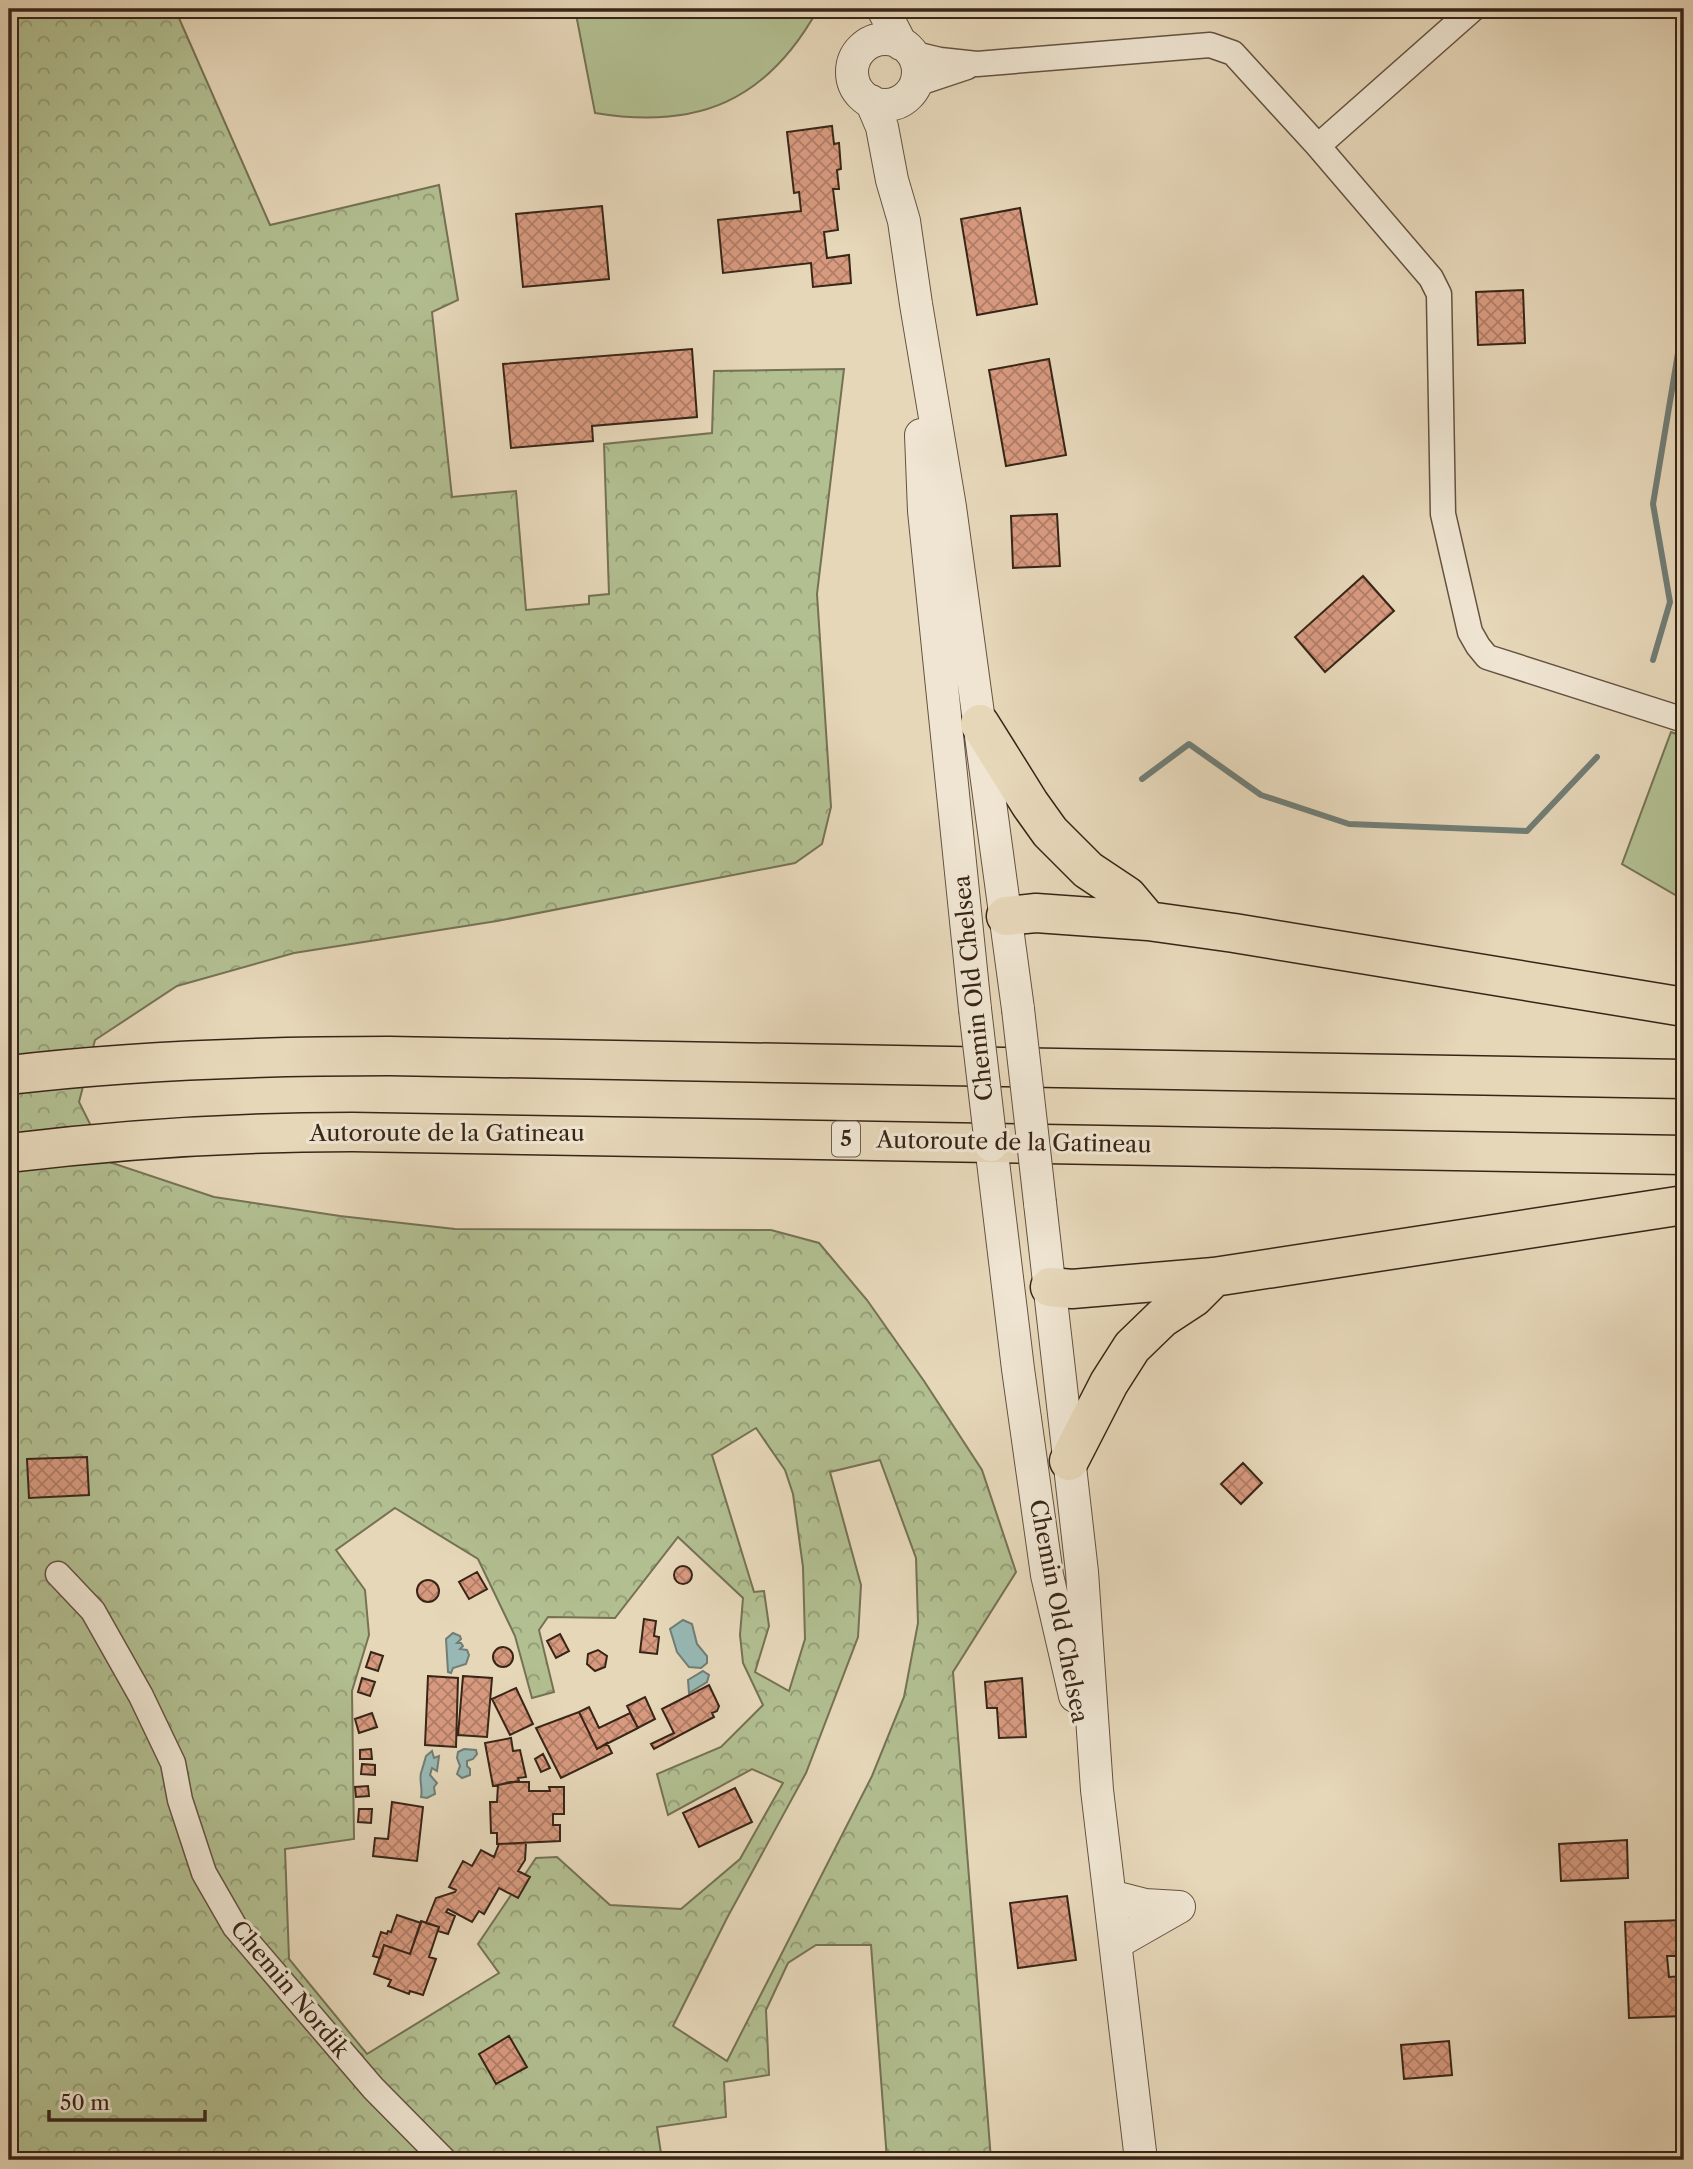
<svg xmlns="http://www.w3.org/2000/svg" width="1693" height="2169" viewBox="0 0 1693 2169" font-family="'Libre Caslon Text',serif">
  <defs>
    <pattern id="forest-crowns" width="20" height="18" patternUnits="userSpaceOnUse" patternTransform="scale(1.75)"><rect width="20" height="18" fill="#b2bf91"/><path d="M2 6a3 3 0 1 1 6 0M12 15a3 3 0 1 1 6 0" fill="none" stroke="#929b75"/></pattern>
    <pattern id="building-cross-hatch" width="8" height="8" patternUnits="userSpaceOnUse" patternTransform="scale(1.75)"><rect width="8" height="8" fill="#d89a7f"/><path d="M0 0l8 8M0 8l8-8" fill="none" stroke="#b07d67"/></pattern>
  </defs>
  <rect width="100%" height="100%" fill="#e6d7b9"/>
  <filter id="stains"><feTurbulence type="fractalNoise" baseFrequency=".00286" numOctaves="4"/><feColorMatrix values="0 0 0 0 .2 0 0 0 0 .09 0 0 0 0 .02 0 0 0 .5 -.17"/></filter>
  <radialGradient id="worn" r=".72"><stop offset=".6" stop-color="#630" stop-opacity="0"/><stop offset="1" stop-color="#630" stop-opacity=".3"/></radialGradient>
  <path fill="url(#forest-crowns)" stroke="#757254" stroke-width="2" fill-rule="evenodd" d="M9,9h166l95,216 169,-40 19,115 -26,12 20,185 64,-6 10,119 63,-6v-8l20,-2 -5,-150 108,-11 2,-62 130,-2 -27,225 14,213 -9,37 -27,19 -298,58 -203,32 -117,33 -82,54 -16,62 30,60 105,35 126,19 115,13 316,1 48,13 48,57 57,81 58,89 34,102 -63,100 38,488h-104l-16,-215h-55l-28,18 -22,47 3,65 -45,7 2,35 -69,10 5,33h-653zM756,1428l29,42 8,24 10,73 2,72 -16,52 -34,-19 14,-46 -5,-35 -10,1 -42,-137zM880,1460l36,98 2,65 -14,74 -32,79 -145,285 -54,-35 54,-108 79,-145 52,-136 3,-52 -31,-113zM395,1508l83,51 37,77 17,62 22,-6 -15,-62 9,-13 67,1 63,-81 65,61 -3,37 3,28 20,42 -42,42 -64,27 11,41 84,-46 31,14 -43,76 -59,50 -71,-4 -53,-48 -21,1 -58,86 21,29 -132,81 -78,-95 -4,-110 69,-10 -2,-148 17,-56 -4,-45 -29,-40z"/>
  <path fill="#b2bf91" stroke="#757254" stroke-width="2" d="M575,9h243c-51,92 -120,121 -223,104z
    M1671,732l13,5v163l-62,-36z"/>
  <path fill="#97b8b4" stroke="#717d75" stroke-width="2" d="M683,1620l9,4 5,20 10,12v7l-6,5 -12,-1 -12,-15 -7,-23z
    M453,1633l7,3 1,3 -4,4h4l2,3 -3,3 7,1 2,5 -3,9 -13,4 -2,5 -3,-1 -2,-33z
    M703,1671l6,4 -2,7 -18,11 -1,-13z
    M464,1749l12,1 1,4 -4,5 -6,2v5l3,3v6l-8,3 -5,-4 3,-8 -3,-8 1,-6z
    M432,1751l2,7 5,-2 -2,15 -5,-3 -2,7 7,8 -3,4 1,7 -8,4 -6,-1c2,-8 -2,-16 0,-24 2,-6 3,-10 5,-17z"/>
  <g fill="none" stroke-linecap="round" stroke-linejoin="round">
    <path stroke="#717d75" stroke-width="6" d="M1653,660l17,-58 -17,-98 31,-187
      M1142,779l47,-35 72,51 88,29 178,7 70,-74"/>
  </g>
  <path fill="url(#building-cross-hatch)" stroke="#382517" stroke-width="2" d="M930,9h34l-34,3z
    M832,126l2,18 5,-1 2,26 -4,1 2,19h-6l5,41 -14,2 3,26 22,-3 2,28 -38,4 -2,-24 -88,10 -5,-53 83,-9 -2,-19 -5,1 -7,-61z
    M602,206l7,73 -86,8 -7,-73z
    M1020,208l17,96 -60,11 -16,-96z
    M1523,290l2,53 -47,2 -2,-53z
    M692,349l5,68 -105,9 1,15 -82,7 -8,-84z
    M1049,359l17,96 -60,11 -17,-96z
    M1057,514l3,52 -47,2 -2,-52z
    M1363,576l31,35 -69,61 -30,-35z
    M87,1457l2,38 -60,3 -2,-39z
    M1243,1463l19,20 -21,21 -20,-20z
    M674 1575a9 9 0 1 1 18 0a9 9 0 1 1-18 0Z
    M477,1572l10,17 -18,10 -10,-17z
    M417 1591a11 11 0 1 1 22 0a11 11 0 1 1-22 0Z
    M644,1619l12,2 -2,15 5,1 -2,17 -17,-2z
    M560,1634l9,17 -13,7 -9,-17z
    M493 1657a10 10 0 1 1 20 0a10 10 0 1 1-20 0Z
    M598,1650l9,6 -2,11 -10,4 -8,-7 1,-10z
    M371,1652l12,4 -5,15 -12,-4z
    M428,1676l30,2 -2,69 -31,-2z
    M463,1676l29,2 -5,59 -29,-2z
    M362,1678l13,4 -5,14 -12,-4z
    M1022,1678l4,59 -27,1 -2,-30h-10l-2,-26z
    M709,1685l10,21 -2,5 -5,2 2,4 -60,32 -3,-5 23,-11 -12,-24z
    M516,1688l17,36 -23,11 -18,-36z
    M645,1697l10,22 -17,9 -11,-22z
    M589,1707l10,21 31,-15 8,15 -41,21 -18,-37z
    M579,1712l18,37 10,-6 5,10 -51,25 -25,-50z
    M372,1713l5,14 -18,6 -4,-14z
    M511,1738l2,13 7,-1 6,27 -8,1 1,3 -26,5 -8,-43z
    M371,1749l1,10h-12v-9z
    M543,1754l7,14 -9,4 -6,-13z
    M362,1764l13,1v10l-14,-1z
    M510,1782h19v9h21l-1,-4h15v27h-11v11h7v16l-63,3v-11h-6l-1,-31h7l1,-17z
    M368,1786l1,10 -13,1 -1,-10z
    M735,1788l17,34 -53,25 -16,-34z
    M392,1802l31,5 -6,54 -44,-5 2,-18 13,1z
    M359,1809h13l-1,14 -13,-1z
    M1627,1840l1,38 -67,3 -2,-37z
    M526,1843l-1,17 -7,11 12,6 -12,21 -19,-10 -15,26 -5,-3 -7,11 -24,-13 -2,3 9,4 -7,18 -10,-3 1,-4 -13,-4 10,-25 19,-6 1,-2 -7,-3 14,-26 9,5 9,-16 13,7 5,-13z
    M1067,1896l9,64 -58,8 -8,-65z
    M397,1915l24,8 -11,31 -26,-9 -4,13 -7,-2 8,-24 6,2 1,-3 3,1z
    M1684,1920v36h-17l2,21 15,-1v40l-55,2 -4,-96z
    M421,1921l18,6 -10,30 7,2 -13,36 -13,-4 -1,3 -21,-8 3,-6 -17,-6 10,-29 26,9z
    M509,2036l18,31 -31,17 -17,-30z
    M1449,2041l3,34 -48,4 -3,-34z"/>
  <g fill="none" stroke-linecap="round" stroke-linejoin="round">
    <g stroke="#645240" stroke-width="27">
      <path id="minor" d="M911,53l29,7 37,4 233,-19 23,8 85,93 113,132 8,16 4,220 27,118 8,14 9,11 197,63
        M916,84l51,-17
        M1318,146l155,-137
        M58,1574l35,37 48,85 32,67 7,37 24,73 31,54 138,161 71,72"/>
    </g>
    <g stroke="#645240" stroke-width="34">
      <path id="tertiary" d="M883,9l18,35
        M852 72a33 33 0 1 1 66 0a33 33 0 1 1-66 0Z
        M871,101l11,26 10,53 12,41 12,83 34,203 68,502
        M921,435l3,76 51,498
        M991,1145l27,224 29,206 28,121
        M1040,1203l42,369 15,218 44,370
        M1110,1896l35,9 34,2
        M1116,1943l63,-36"/>
    </g>
    <g stroke="#382517" stroke-width="41">
      <path id="motorway" d="M980,724l50,80 20,28 38,38 39,26 21,25
        M1006,916l30,-3 112,8 86,12 450,74
        M9,1075c126,-15 253,-19 380,-19l1295,23
        M9,1153c114,-14 228,-21 343,-21l1332,23
        M1050,1287l22,2 142,-12 470,-72
        M1069,1461l40,-78 23,-36 30,-29 32,-21 20,-20"/>
    </g>
    <use href="#minor" stroke="#efe5d2" stroke-width="24"/>
    <use href="#tertiary" stroke="#efe5d2" stroke-width="32"/>
    <use href="#motorway" stroke="#e6d7b9" stroke-width="38"/>
    <g stroke="#645240" stroke-width="34" stroke-linecap="butt">
      <path id="tertiary-bridge" d="M975,1009l16,136
        M1018,1009l22,194"/>
    </g>
    <use href="#tertiary-bridge" stroke="#efe5d2" stroke-width="32"/>
  </g>
  <g text-anchor="middle" stroke-width="6" stroke-linejoin="round" paint-order="stroke">
    <rect fill="#efe5d2" stroke="#6f5f4f" stroke-width="2" x="832" y="1121.5" width="28" height="35" rx="5"/>
    <g font-size="21" font-weight="bold" fill="#382517">
      <text x="846" y="1146">5</text>
    </g>
    <g font-size="23" fill="#382517" stroke="#efe5d2">
      <text transform="translate(973 988) rotate(-96)" y="8">Chemin Old Chelsea</text>
      <text x="447" y="1141">Autoroute de la Gatineau</text>
      <text transform="translate(1014 1142) rotate(1)" y="8">Autoroute de la Gatineau</text>
      <text transform="translate(1059 1611) rotate(79)" y="8">Chemin Old Chelsea</text>
      <text transform="translate(290 1989) rotate(50)" y="8">Chemin Nordik</text>
    </g>
  </g>
  <rect width="1693" height="2169" fill="none" stroke="#e6d7b9" stroke-width="35"/>
  <rect x="10" y="10" width="1672" height="2148" fill="none" stroke="#382517" stroke-width="3.5"/>
  <rect x="18" y="18" width="1658" height="2134" fill="none" stroke="#382517" stroke-width="2"/>
  <path d="M49 2110v10h156v-10" fill="none" stroke="#382517" stroke-width="3.5"/>
  <text x="60" y="2110" font-size="21" fill="#382517" stroke="#efe5d2" stroke-width="5" paint-order="stroke">50 m</text>
  <rect width="100%" height="100%" filter="url(#stains)"/>
  <rect width="100%" height="100%" fill="url(#worn)"/>
</svg>
